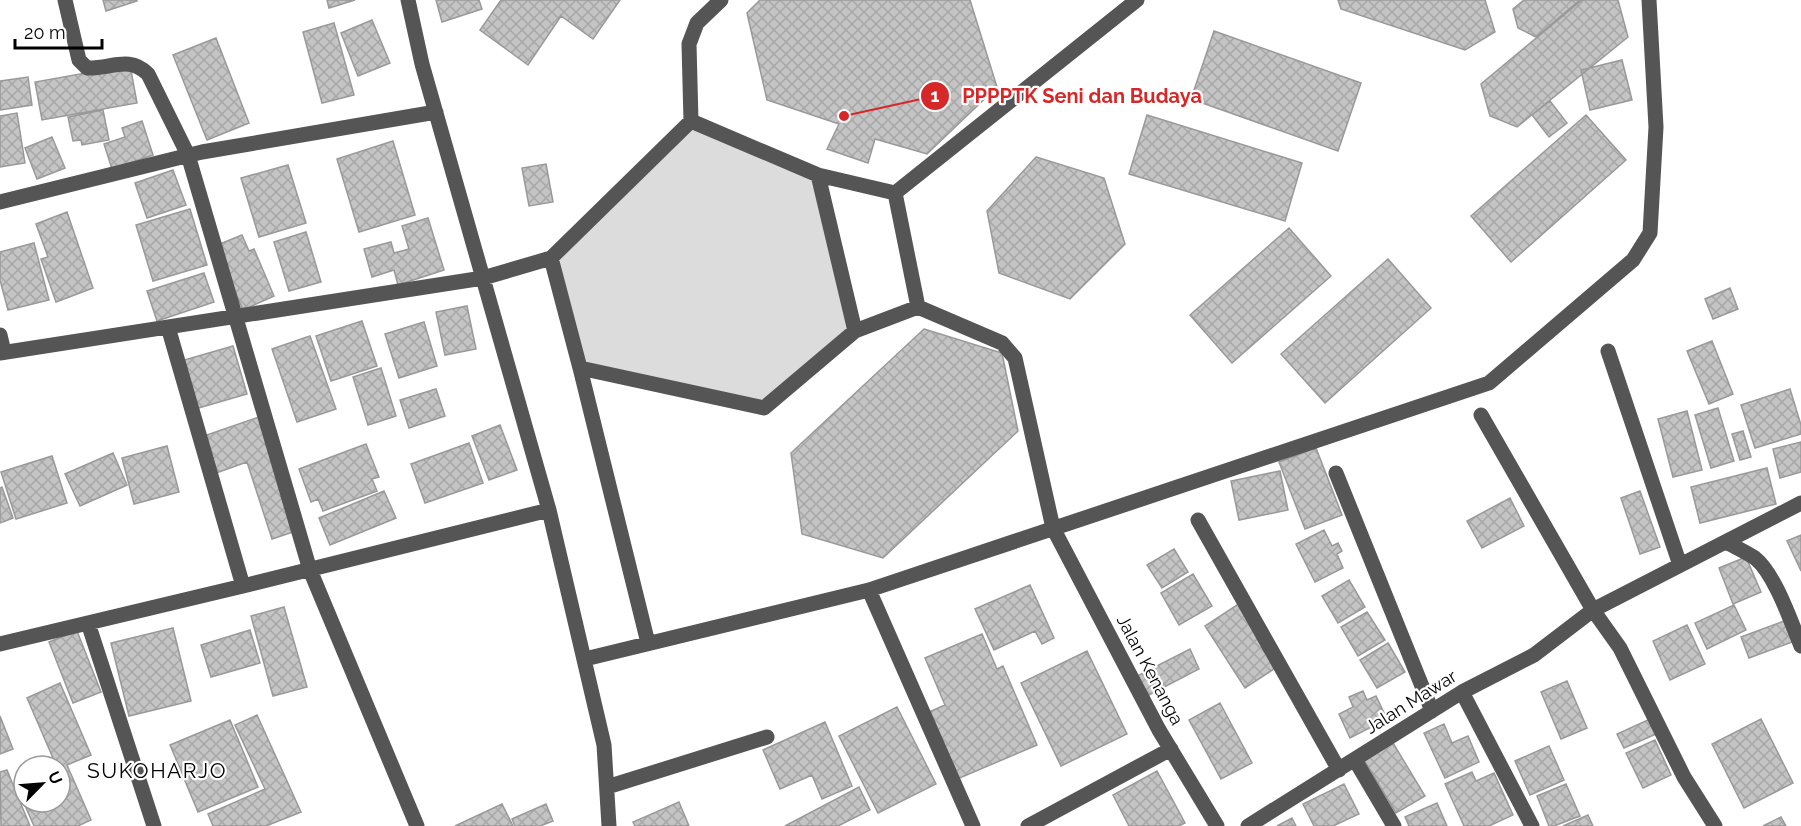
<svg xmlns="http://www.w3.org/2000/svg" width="1801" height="826" viewBox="0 0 1801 826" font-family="Raleway,sans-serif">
  <defs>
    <pattern id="building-cross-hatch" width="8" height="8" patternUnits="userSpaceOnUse" patternTransform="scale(1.5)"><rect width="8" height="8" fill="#c4c4c4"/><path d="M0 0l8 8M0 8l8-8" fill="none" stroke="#a7a7a7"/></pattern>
  </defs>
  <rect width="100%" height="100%" fill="#fff"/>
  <path fill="#dcdcdc" d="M691,121l127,54 37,156 -91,77 -184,-40 -29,-110z"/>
  <path fill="url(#building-cross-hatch)" stroke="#999" stroke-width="1.5" d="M103,0h34v1l-31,10z
    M327,0h28l-26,8z
    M436,0h43l3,9 -40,13z
    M501,0h119l-27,39 -32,-23 -33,49 -48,-35z
    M760,0h210l27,87 -70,67 -52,-15 -7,24 -41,-14 12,-25 -72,-24 -20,-87z
    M1338,0h147l10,32 -30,18 -124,-41z
    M1524,0h56l-44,37 -18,-9 -5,-19z
    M1582,0h36l10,37 -111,90 -27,-11 -9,-32z
    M372,20l18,43 -32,13 -17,-43z
    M334,23l20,72 -32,8 -19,-71z
    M1214,31l147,52 -23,68 -147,-52z
    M216,38l33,85 -42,17 -34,-85z
    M1622,60l10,40 -42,10 -9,-40z
    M130,65l7,38 -95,17 -7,-38z
    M28,77l4,28 -32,5v-29z
    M1550,101l17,22 -18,14 -17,-22z
    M103,110l6,30 -27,5 -1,-5 -8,1 -5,-24z
    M17,113l8,50 -25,4v-51z
    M1147,115l155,48 -17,58 -156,-47z
    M1586,115l40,45 -115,102 -40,-46z
    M142,121l11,34 -41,14 -8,-25 21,-7 -3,-9z
    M52,137l13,31 -28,11 -12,-31z
    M393,141l22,74 -56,17 -22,-73z
    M1036,157l68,21 21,66 -55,55 -71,-26 -12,-62z
    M546,164l7,38 -24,4 -7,-38z
    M288,165l18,58 -47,14 -18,-59z
    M173,170l13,35 -39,13 -12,-35z
    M190,209l17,56 -54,16 -17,-56z
    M67,212l26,76 -37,14 -15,-43 7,-2 -12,-33z
    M428,218l16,52 -46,15 -4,-15 -22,7 -8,-28 27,-7 3,11 15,-4 -7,-23z
    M1289,228l42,48 -99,87 -42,-48z
    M306,232l15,50 -32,9 -15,-49z
    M242,235l7,16 5,-2 20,47 -31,14 -28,-64z
    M34,243l15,57 -41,10 -8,-30v-28z
    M1388,259l43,49 -106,95 -44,-49z
    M204,273l10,29 -57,19 -10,-30z
    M1730,288l8,21 -25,10 -8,-20z
    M467,306l9,43 -31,6 -9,-43z
    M362,321l15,45 -46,15 -15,-45z
    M424,322l13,44 -38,12 -14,-44z
    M924,329l78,24 16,78 -135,127 -81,-24 -11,-81z
    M310,336l26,73 -39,13 -25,-73z
    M1712,341l21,53 -24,10 -22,-53z
    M233,346l14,48 -52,15 -14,-48z
    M381,368l15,48 -28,9 -15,-48z
    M436,389l9,27 -36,12 -9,-28z
    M1790,389l11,36v9l-46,14 -14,-43z
    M1718,408l16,53 -23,7 -16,-53z
    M1687,411l15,59 -29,7 -15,-58z
    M259,417l37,114 -24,8 -25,-77 -31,11 -12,-37z
    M500,425l17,45 -28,10 -17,-44z
    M1743,431l8,26 -11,3 -8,-26z
    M1801,442v30l-21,6 -7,-29z
    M469,443l14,40 -58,20 -14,-39z
    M366,444l13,33 -7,2 5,12 -54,20 -5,-12 -7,3 -12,-33z
    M167,446l12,46 -45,12 -12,-46z
    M1316,448l26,67 -37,14 -26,-67z
    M113,453l14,32 -47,21 -15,-32z
    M52,456l15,47 -51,16 -15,-47z
    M1767,468l9,36 -76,19 -9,-36z
    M1280,471l8,39 -49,10 -8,-39z
    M2,487l11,31 -13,5v-35z
    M384,491l12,27 -66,27 -11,-27z
    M1640,491l20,56 -20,7 -19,-56z
    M1510,498l14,28 -42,22 -15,-27z
    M1324,530l8,16 6,-3 4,8 -5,3 6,14 -28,14 -19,-38z
    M1801,535v36l-14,-30z
    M1174,549l14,23 -26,16 -15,-23z
    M1746,557l15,35 -28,12 -14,-36z
    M1193,574l19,32 -33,19 -18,-32z
    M1349,580l16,27 -27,16 -16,-27z
    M1030,585l24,53 -12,6 -7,-13 -41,19 -19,-41z
    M1243,601l40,62 -38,25 -40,-62z
    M1734,605l12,25 -39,19 -12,-26z
    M284,607l23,80 -34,9 -22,-80z
    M1367,612l18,28 -27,16 -17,-29z
    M1784,621l8,21 -43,16 -8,-21z
    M1687,625l18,39 -35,16 -17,-39z
    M173,628l18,73 -62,15 -18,-73z
    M250,630l10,33 -49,14 -10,-32z
    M77,631l24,61 -28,11 -24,-61z
    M982,634l15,35 6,-3 34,79 -82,35 -28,-67 18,-8 -20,-47z
    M1388,643l17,29 -28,16 -17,-28z
    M1190,649l9,20 -52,27 -10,-20z
    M1087,651l40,83 -66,32 -40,-83z
    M1567,681l20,47 -26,11 -20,-47z
    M60,683l31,72 -24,10 24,55 -13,6h-44l-19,-43 9,-4v23h36v-36h-6l2,-1 -29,-67z
    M1363,691l4,9 9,-4 11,23 -37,19 -11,-24 14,-7 -4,-10z
    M1220,703l32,60 -31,16 -32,-59z
    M897,707l39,77 -58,29 -39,-77z
    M257,715l44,97 -35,14h-53l-5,-12 57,-25 -30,-64z
    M0,716l13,33 -13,5z
    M1650,719l6,15 -32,14 -7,-14z
    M1761,719l32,64 -49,25 -32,-64z
    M230,720l28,67 -60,25 -28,-67z
    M825,722l27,64 -30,13 -10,-24 -32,14 -17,-39z
    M1444,724l8,19 16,-7 11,26 -34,16 -21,-45z
    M1655,740l16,35 -28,13 -17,-35z
    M1393,743l32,53 -29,17 -32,-53z
    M1549,746l15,34 -34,15 -15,-34z
    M7,770l23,56h-29l-1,-54z
    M1157,771l28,52 -6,3h-50l-16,-31z
    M1472,772l4,9 18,-8 19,42 -24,11h-25l-19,-42z
    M1344,784l15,30 -26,12h-19l-11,-22z
    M1566,784l14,32 -26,10h-5l-12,-30z
    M859,787l11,23 -32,16h-53z
    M679,802l10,24h-54l-2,-4z
    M1437,803l10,23h-38l-4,-9z
    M502,804l11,22h-58z
    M546,804l7,17 -13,5h-25l-3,-7z
    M1588,815l5,11h-30z
    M1781,817l5,9h-23z
    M1292,818l4,8h-19z"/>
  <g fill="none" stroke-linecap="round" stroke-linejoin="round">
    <path stroke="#555" stroke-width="15" d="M65,0l14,60 8,8c24,1 42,-13 61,6l40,81 122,415 107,256
      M408,0l14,64 127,446 55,235 5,81
      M818,175l77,18
      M895,193l23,114 84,36 13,15 38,170 106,202 58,96
      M895,193l242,-193
      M0,202l202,-50 234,-40
      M551,258l29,110 184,40 91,-77 -37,-156 -127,-54
      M168,327l75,259
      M855,331l63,-24
      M0,335l4,17
      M1608,351l72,214
      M0,353l483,-75 68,-20 140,-137 -2,-77 8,-21 24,-23
      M580,368l68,275
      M1336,473l96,238
      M1198,520l141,250
      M1726,542c9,5 20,10 29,16 20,16 36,64 46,88
      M869,590l104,236
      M88,623l66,203
      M0,644l243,-58 306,-76
      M585,659l284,-69 620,-207 144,-123 17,-27 6,-106 -7,-127
      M1462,692l70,134
      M1355,760l39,66
      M607,787l160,-50
      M1028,826l143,-77
      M1248,826l214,-134 72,-37 59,-45 -112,-195
      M1715,826l-31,-49 -64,-129 -27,-38 208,-107"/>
  </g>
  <g text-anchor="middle" stroke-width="4.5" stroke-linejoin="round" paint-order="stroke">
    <g font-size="18" fill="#000" stroke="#fff">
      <text transform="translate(1150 670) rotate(62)" y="6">Jalan Kenanga</text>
      <text transform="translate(1411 702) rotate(-32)" y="6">Jalan Mawar</text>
    </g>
    <g font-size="21" letter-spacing="1.5" fill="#000" stroke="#fff">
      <text x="157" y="778">SUKOHARJO</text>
    </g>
  </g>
  <path fill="none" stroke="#d62828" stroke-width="2" d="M844 116L935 96"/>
  <g fill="#d62828" stroke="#fff" stroke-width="2">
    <circle cx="844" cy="116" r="6"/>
    <circle cx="935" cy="96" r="15"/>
  </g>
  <g font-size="18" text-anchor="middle" font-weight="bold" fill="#fff">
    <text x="935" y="102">1</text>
  </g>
  <g font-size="20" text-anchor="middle" font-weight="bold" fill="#d62828" stroke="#fff" stroke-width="4.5" stroke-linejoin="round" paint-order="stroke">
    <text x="1082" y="103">PPPPTK Seni dan Budaya</text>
  </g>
  <g transform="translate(42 784) rotate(65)"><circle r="28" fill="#ffffff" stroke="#999999" stroke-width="1.5"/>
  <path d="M0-4.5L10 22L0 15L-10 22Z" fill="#000000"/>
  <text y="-9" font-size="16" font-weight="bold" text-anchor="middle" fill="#000000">U</text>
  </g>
  <path d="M15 39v9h87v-9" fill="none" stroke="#000000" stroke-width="3"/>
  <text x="24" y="39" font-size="18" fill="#000000" stroke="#ffffff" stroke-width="4.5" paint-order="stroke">20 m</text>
</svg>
